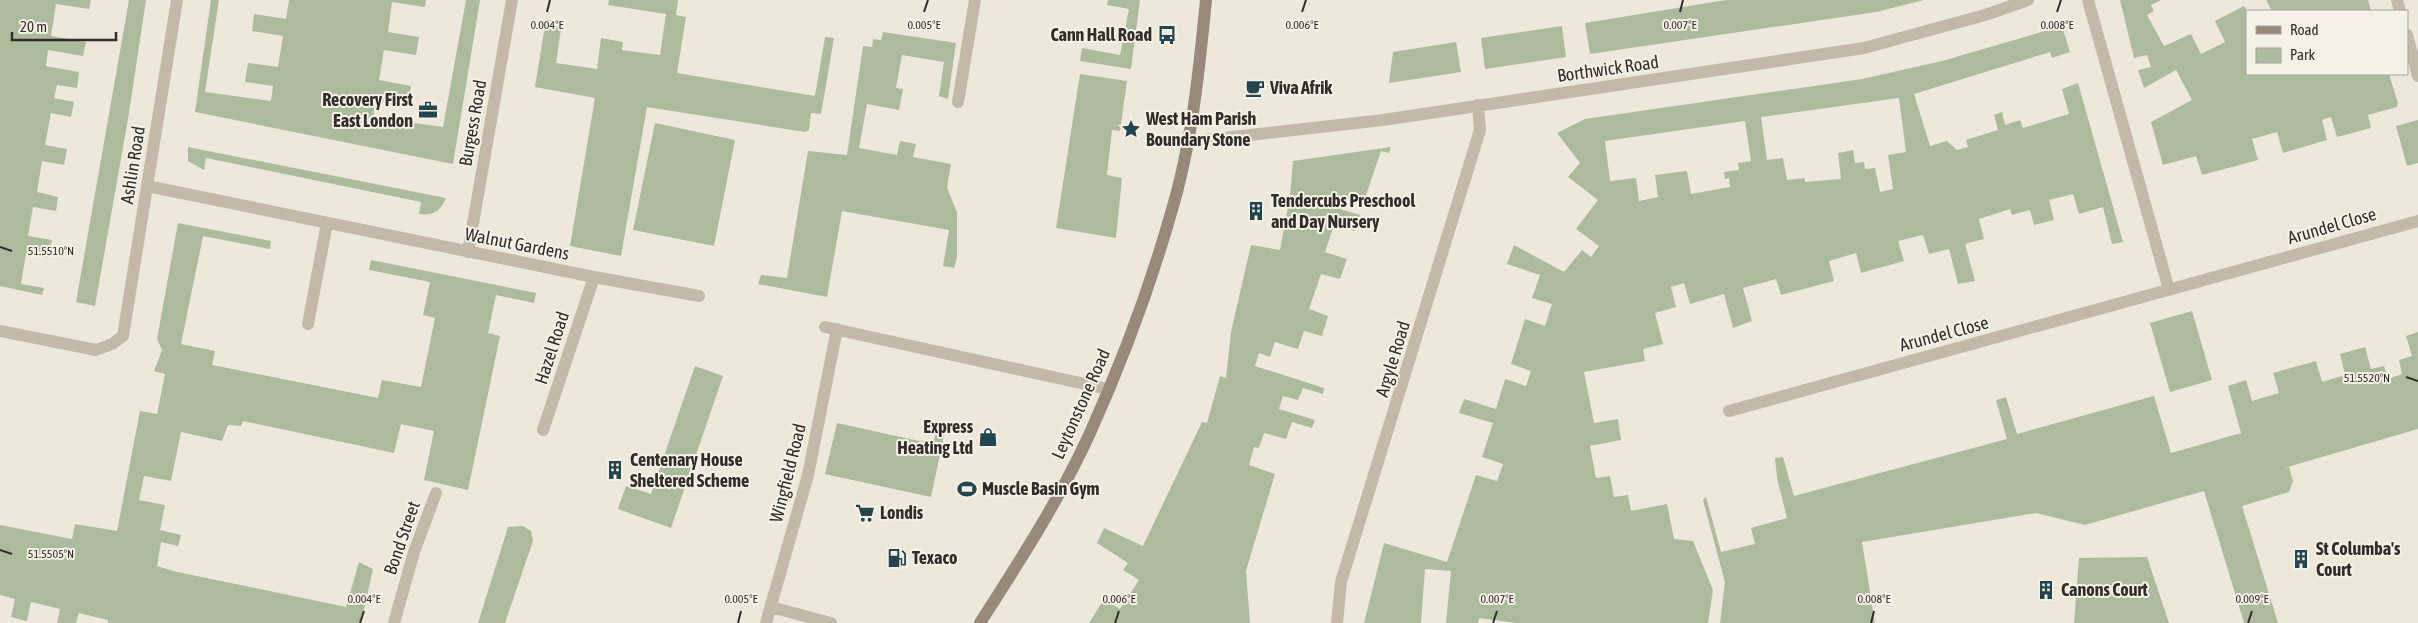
<svg xmlns="http://www.w3.org/2000/svg" width="2418" height="623" viewBox="0 0 2418 623" font-family="'Asap Condensed',sans-serif">
  <rect width="100%" height="100%" fill="#eee8db"/>
  <path fill="#adbb9d" fill-rule="evenodd" d="M0,0h91l-2,9 -33,-5 -5,32 35,6 -3,14 -35,-6 -2,16 33,6 -2,16 -20,-3 -3,13 20,4 -3,15 -20,-4 -6,32 22,4 -3,16 -22,-4 -5,31 21,5 -2,14 -23,-4 -5,29 24,4 -3,17 -23,-4 -5,31 23,4 -2,7 -42,-9z
    M129,0h17l-18,119 -33,187 -19,-4z
    M211,0h8l-14,92 66,9 2,-15 -28,-4 3,-19 30,4 5,-31 -31,-5 2,-17 32,5 3,-19h137l-1,7 -33,-5 -4,30 31,5 -3,18 -32,-5 -5,30 32,6 -4,21 -32,-6 -2,16 70,10 23,-127h14l-27,164 -258,-52z
    M609,0h69l-2,15 10,2 -9,56 138,23 10,-59 9,1 -13,76 -10,-1 -2,17 -4,2 -158,-25 -26,149 -51,-10 25,-148 -60,-11 11,-68 16,3 -6,41 41,6 4,-31 22,4 -1,8 38,5 6,-41 -58,-9z
    M1108,0h32l-9,69 -51,-8 2,-13 38,7 9,-46 -22,-4z
    M1726,0h198l-48,12 -286,42 -5,-31z
    M2120,0h41l-10,5 3,6 -7,4 17,31 27,-12 10,20 24,-12 -10,-21 29,-15 3,5v63h142l9,29 -1,4 -29,8 3,13 -34,9 -6,-20 -9,3 5,20 -44,13 -6,-21 -25,7 6,21 -56,15 -6,-19 -33,9 -12,-43 41,-22 -16,-30 -32,18 -6,-18 13,-3 -4,-12 -13,3z
    M2266,0h102l3,11h-99z
    M1562,26l4,31 -81,12 -4,-31z
    M2062,26l8,26 -18,6 -2,-6 -136,42 16,52 17,-5 10,9 11,-3 -2,-7 32,-10 -4,-15 8,-3 3,13 15,-5 3,8 46,-14 -7,-25 16,-6 45,159 -11,2 -9,-37 -24,7 -6,-20 -24,6 5,20 -20,5 -4,-15 -18,5 -2,-6 -31,10 5,20 -19,5 10,37 -17,3 -9,-35 -20,5 -6,-19 -25,6 6,20 -43,12 -5,-20 -27,8 5,20 -53,14 -5,-16 -33,9 9,33 -19,7 -9,-34 -34,10 -6,-21 -13,4 5,20 -21,6 8,31 -20,5 2,12 -61,11 10,51 24,-4 3,21 -31,6 6,32 14,-2 4,21 14,-2 3,16 36,-7 7,35 19,2 20,49 -5,33h-192l-37,-5 -1,5h-32l5,-52 -26,-2 -4,54h-57l20,-80 63,19 29,-87 21,6 6,-17 -21,-7 11,-34 -34,-10 5,-14 32,10 9,-30 21,7 5,-15 -20,-7 14,-45 20,7 7,-22 -20,-6 8,-23 -33,-11 7,-19 50,27 18,-22 9,7 8,-11 -23,-17 22,-29 -30,-23 12,-14 -23,-30 28,-14 277,-40 80,-18zM1899,98l7,54 -18,3 5,34 -13,3 -5,-24 -10,1 -1,-7 -9,1 -2,-13 -15,3 3,26 -36,3v-4l-18,2 -4,-22 -16,2 -6,-43zM1745,121l6,40 -13,2 1,7 -15,2 1,7 4,-1 1,9 -39,7 -4,-23 -32,4 3,22 -19,4 -3,-23 -26,3 -5,-40z
    M883,32l73,11 -8,56 -9,-3 5,-34 -42,-7 -6,33 7,1 -4,21 -32,-6 -8,44 38,7 3,-14 16,3 -3,13 38,7 -4,23 10,26v45l-3,10 -11,-2 6,-36 -107,-19 -15,86 -69,-13 3,-9 26,3 21,-127 39,4 16,-109 9,1 1,-8 8,1z
    M1456,42l5,30 -72,11 4,-31z
    M1080,74l47,7 -7,50 -8,-1 -5,45 15,3 -6,60 -60,-10z
    M2418,120v43l-11,3 -11,-40z
    M655,123l80,17 -21,106 -81,-16z
    M188,147l258,51c-5,13 -13,18 -27,16l2,-12 -215,-44 -2,12 -16,-9z
    M1391,147l-2,6 -8,-2 -18,53 -29,-9 -4,11 30,9 -5,16 -21,-6 -9,27 22,7 -7,20 -19,-5 -12,35 19,7 -6,20 -18,-5 -6,18 -23,-7 -5,15 -11,-4 -4,13 69,22 -1,6 -20,-6 -5,12 -15,-4 -4,13 36,11 -3,8 -20,-6 -6,17 -22,-6 -5,15 -5,-1 -5,18 26,9 -29,97 4,52h-161l15,-24 16,10 19,-29 -16,-10 5,-7 -31,-20 7,-15 39,18 59,-124 5,1 13,-47 6,2 5,-46 20,-87 29,5 10,-54 3,-35z
    M178,223l93,18 -1,8 -67,-13 -22,108 34,7 -3,14 166,33 4,-18 39,7 14,-69 -12,-3 7,-33 -61,-12 2,-10 165,33 -2,10 -38,-8 -8,38 12,3 -32,154 -44,-10 10,-49 -33,-7 -7,29 -151,-32 -2,5 -13,-1 -6,16 -41,-9 -10,49 -27,-5 -5,24 26,5 -5,25 21,5 -3,11 -17,-4 -4,24 16,5 173,36 13,-45 14,7 -12,54h-253v-3l-29,-7 -3,10h-19l3,-14 -29,-7 -4,19 -16,-4 4,-18 -15,-4v-70l72,14 3,-15 42,7 23,-120 17,3 8,-40 -11,-3 8,-21 -5,-11z
    M2192,311l20,69 -42,12 -20,-69z
    M2418,332v97l-134,39 5,-1 4,14 -4,11 -47,14 36,117h-34l-40,-132 -119,34 -49,-12 -174,29 13,81h-155l5,-41 -22,-82 3,-3 15,55 34,-8 -4,-16 36,-10 -10,-40 -2,-20 8,-1 11,39 213,-57 -11,-39 10,-3 11,37 137,-38 17,57 70,-20 -13,-47 18,-6 6,21 27,-8 -6,-20 43,-12 6,21 23,-7 -5,-21 25,-7 6,22 13,-3 4,13 14,-5 -3,-14 13,-4 -6,-20z
    M695,366l28,10 -52,152 -53,-19 8,-23 25,8z
    M837,423l96,21 5,-20 8,2 -15,71 -106,-23z
    M523,526l8,5 2,10 -28,82h-27l30,-96z
    M2147,557l22,66h-95l5,-65z"/>
  <g fill="none" stroke-linecap="round" stroke-linejoin="round">
    <path stroke="#c4b9a9" stroke-width="12" d="M2088,0l81,290
      M2397,0l3,11
      M2407,35l11,41
      M958,102l17,-102
      M1187,142l196,-22 481,-72 121,-33 43,-15
      M147,186l447,91 105,19
      M468,252l44,-252
      M308,324l19,-101
      M825,327l283,62
      M0,331l96,19 16,-6 11,-8 54,-336
      M1729,411l689,-190
      M543,430l51,-153
      M771,607l60,16
      M394,623l20,-71 22,-59
      M766,623l42,-148 29,-146
      M1337,623l4,-41 139,-452 -2,-25"/>
    <path stroke="#98897b" stroke-width="12" d="M980,623c39,-61 80,-124 110,-190 32,-71 60,-146 81,-220 21,-69 28,-142 35,-213"/>
  </g>
  <path fill="none" stroke="#332d28" stroke-width="2" d="M547,12l3,-12M924,12l4,-12M1302,12l4,-12M1680,12l3,-12M2057,12l4,-12M0,247l12,4M2406,377l12,4M0,550l12,4M360,623l4,-12M738,623l3,-12M1115,623l4,-12M1493,623l4,-12M1871,623l3,-12M2248,623l4,-12"/>
  <defs>
    <g id="bus-bare" transform="scale(1.5)"><path d="M-5-6H5V4H4V6H2V4H-2V6H-4V4H-5ZM-3.5-4V0h7V-4ZM-3.5 1.2v1.5H-2V1.2ZM2 1.2v1.5H3.5V1.2Z" fill="#23464e" stroke="#f6f1e7" stroke-width="2.5" paint-order="stroke"/></g>
    <g id="cafe-bare" transform="scale(1.5)"><path d="M-5.5-4.5H6V0H3Q3 3.5 0 3.5H-2.5Q-5.5 3.5-5.5 0ZM3-3.2v2h1.7v-2ZM-6 4.5H4V6H-6Z" fill="#23464e" stroke="#f6f1e7" stroke-width="2.5" paint-order="stroke"/></g>
    <g id="office-bare" transform="scale(1.5)"><path d="M-6-3h4V-5.5h4V-3h4V5H-6ZM-1-4.5V-3h2v-1.5ZM-6 0V1H6V0Z" fill="#23464e" stroke="#f6f1e7" stroke-width="2.5" paint-order="stroke"/></g>
    <g id="sight-bare" transform="scale(1.5)"><path d="M0-6L1.8-2.2L6-1.7L2.9 1.2L3.7 5.4L0 3.3L-3.7 5.4L-2.9 1.2L-6-1.7L-1.8-2.2Z" fill="#23464e" stroke="#f6f1e7" stroke-width="2.5" paint-order="stroke"/></g>
    <g id="building-bare" transform="scale(1.5)"><path d="M-4-6H4V6H1V3H-1V6H-4ZM-2.5-4.3h1.7v1.8h-1.7ZM.8-4.3h1.7v1.8H.8ZM-2.5-1h1.7V.8h-1.7ZM.8-1h1.7V.8H.8Z" fill="#23464e" stroke="#f6f1e7" stroke-width="2.5" paint-order="stroke"/></g>
    <g id="shop-bare" transform="scale(1.5)"><path d="M-5-2.5h2.3a2.7 3.5 0 0 1 5.4 0H5L5.5 6h-11ZM-1.5-2.5h3a1.5 2.3 0 0 0-3 0Z" fill="#23464e" stroke="#f6f1e7" stroke-width="2.5" paint-order="stroke"/></g>
    <g id="stadium-bare" transform="scale(1.5)"><path d="M0-5a6.5 5 0 1 0 0 10a6.5 5 0 1 0 0-10ZM-3.5-1.8h7v3.6h-7Z" fill="#23464e" stroke="#f6f1e7" stroke-width="2.5" paint-order="stroke"/></g>
    <g id="supermarket-bare" transform="scale(1.5)"><path d="M-6-5.5h2.5l.6 2H6L4.5 2H-2.5L-4.4-4H-6ZM-1.5 3.2a1.3 1.3 0 1 0 .1 0ZM3 3.2a1.3 1.3 0 1 0 .1 0Z" fill="#23464e" stroke="#f6f1e7" stroke-width="2.5" paint-order="stroke"/></g>
    <g id="fuel-bare" transform="scale(1.5)"><path d="M-5.5-6h7V0h2V4h1.3V-2.5L3-4.5l.8-.8L6-3V5H2.5V1h-1V6h-7ZM-4.2-4.7v3.2H.2V-4.7Z" fill="#23464e" stroke="#f6f1e7" stroke-width="2.5" paint-order="stroke"/></g>
  </defs>
  <g fill-rule="evenodd">
    <use href="#bus-bare" x="1167" y="35"/>
    <use href="#cafe-bare" x="1255" y="88"/>
    <use href="#office-bare" x="428" y="110"/>
    <use href="#sight-bare" x="1131" y="129"/>
    <use href="#building-bare" x="1256" y="211"/>
    <use href="#shop-bare" x="988" y="437"/>
    <use href="#building-bare" x="615" y="470"/>
    <use href="#stadium-bare" x="967" y="489"/>
    <use href="#supermarket-bare" x="865" y="513"/>
    <use href="#fuel-bare" x="897" y="558"/>
    <use href="#building-bare" x="2301" y="559"/>
    <use href="#building-bare" x="2046" y="590"/>
  </g>
  <g text-anchor="middle" stroke-width="4" stroke-linejoin="round" paint-order="stroke">
    <g font-size="18" font-weight="bold" fill="#332d28" stroke="#f6f1e7" text-anchor="start">
      <text x="1152" y="41" text-anchor="end">Cann Hall Road</text>
      <text x="1270" y="94">Viva Afrik</text>
      <text x="413" y="106" text-anchor="end">Recovery First<tspan x="413" dy="21">East London</tspan></text>
      <text x="1146" y="125">West Ham Parish<tspan x="1146" dy="21">Boundary Stone</tspan></text>
      <text x="1271" y="207">Tendercubs Preschool<tspan x="1271" dy="21">and Day Nursery</tspan></text>
      <text x="973" y="433" text-anchor="end">Express<tspan x="973" dy="21">Heating Ltd</tspan></text>
      <text x="630" y="466">Centenary House<tspan x="630" dy="21">Sheltered Scheme</tspan></text>
      <text x="982" y="495">Muscle Basin Gym</text>
      <text x="880" y="519">Londis</text>
      <text x="2316" y="555">St Columba's<tspan x="2316" dy="21">Court</tspan></text>
      <text x="912" y="564">Texaco</text>
      <text x="2061" y="596">Canons Court</text>
    </g>
    <g font-size="18" fill="#332d28" stroke="#f6f1e7">
      <text transform="translate(1608 69) rotate(-8)" y="6">Borthwick Road</text>
      <text transform="translate(473 123) rotate(-80)" y="6">Burgess Road</text>
      <text transform="translate(133 165) rotate(-81)" y="6">Ashlin Road</text>
      <text transform="translate(2332 226) rotate(-16)" y="6">Arundel Close</text>
      <text transform="translate(517 244) rotate(11)" y="6">Walnut Gardens</text>
      <text transform="translate(1944 334) rotate(-15)" y="6">Arundel Close</text>
      <text transform="translate(552 348) rotate(-72)" y="6">Hazel Road</text>
      <text transform="translate(1393 359) rotate(-73)" y="6">Argyle Road</text>
      <text transform="translate(1081 404) rotate(-66)" y="6">Leytonstone Road</text>
      <text transform="translate(788 473) rotate(-76)" y="6">Wingfield Road</text>
      <text transform="translate(402 538) rotate(-71)" y="6">Bond Street</text>
    </g>
  </g>
  <g font-size="12" text-anchor="middle" fill="#332d28" stroke="#f6f1e7" stroke-width="4" stroke-linejoin="round" paint-order="stroke">
    <text x="547" y="29">0.004°E</text>
    <text x="924" y="29">0.005°E</text>
    <text x="1302" y="29">0.006°E</text>
    <text x="1680" y="29">0.007°E</text>
    <text x="2057" y="29">0.008°E</text>
    <text x="51" y="255">51.5510°N</text>
    <text x="2367" y="382">51.5520°N</text>
    <text x="51" y="558">51.5505°N</text>
    <text x="364" y="603">0.004°E</text>
    <text x="741" y="603">0.005°E</text>
    <text x="1119" y="603">0.006°E</text>
    <text x="1497" y="603">0.007°E</text>
    <text x="1874" y="603">0.008°E</text>
    <text x="2252" y="603">0.009°E</text>
  </g>
  <rect x="2246" y="10" width="162" height="65" fill="#f6f1e7" stroke="#a8a39b"/>
  <rect x="2256" y="26" width="25" height="8" fill="#98897b" stroke="#a8a39b"/>
  <text x="2290" y="35" font-size="15" fill="#332d28">Road</text>
  <rect x="2256" y="48" width="25" height="15" fill="#adbb9d" stroke="#a8a39b"/>
  <text x="2290" y="60" font-size="15" fill="#332d28">Park</text>
  <path d="M12 32v8h104v-8" fill="none" stroke="#332d28" stroke-width="2.5"/>
  <text x="20" y="32" font-size="15" fill="#332d28" stroke="#f6f1e7" stroke-width="4" paint-order="stroke">20 m</text>
</svg>
